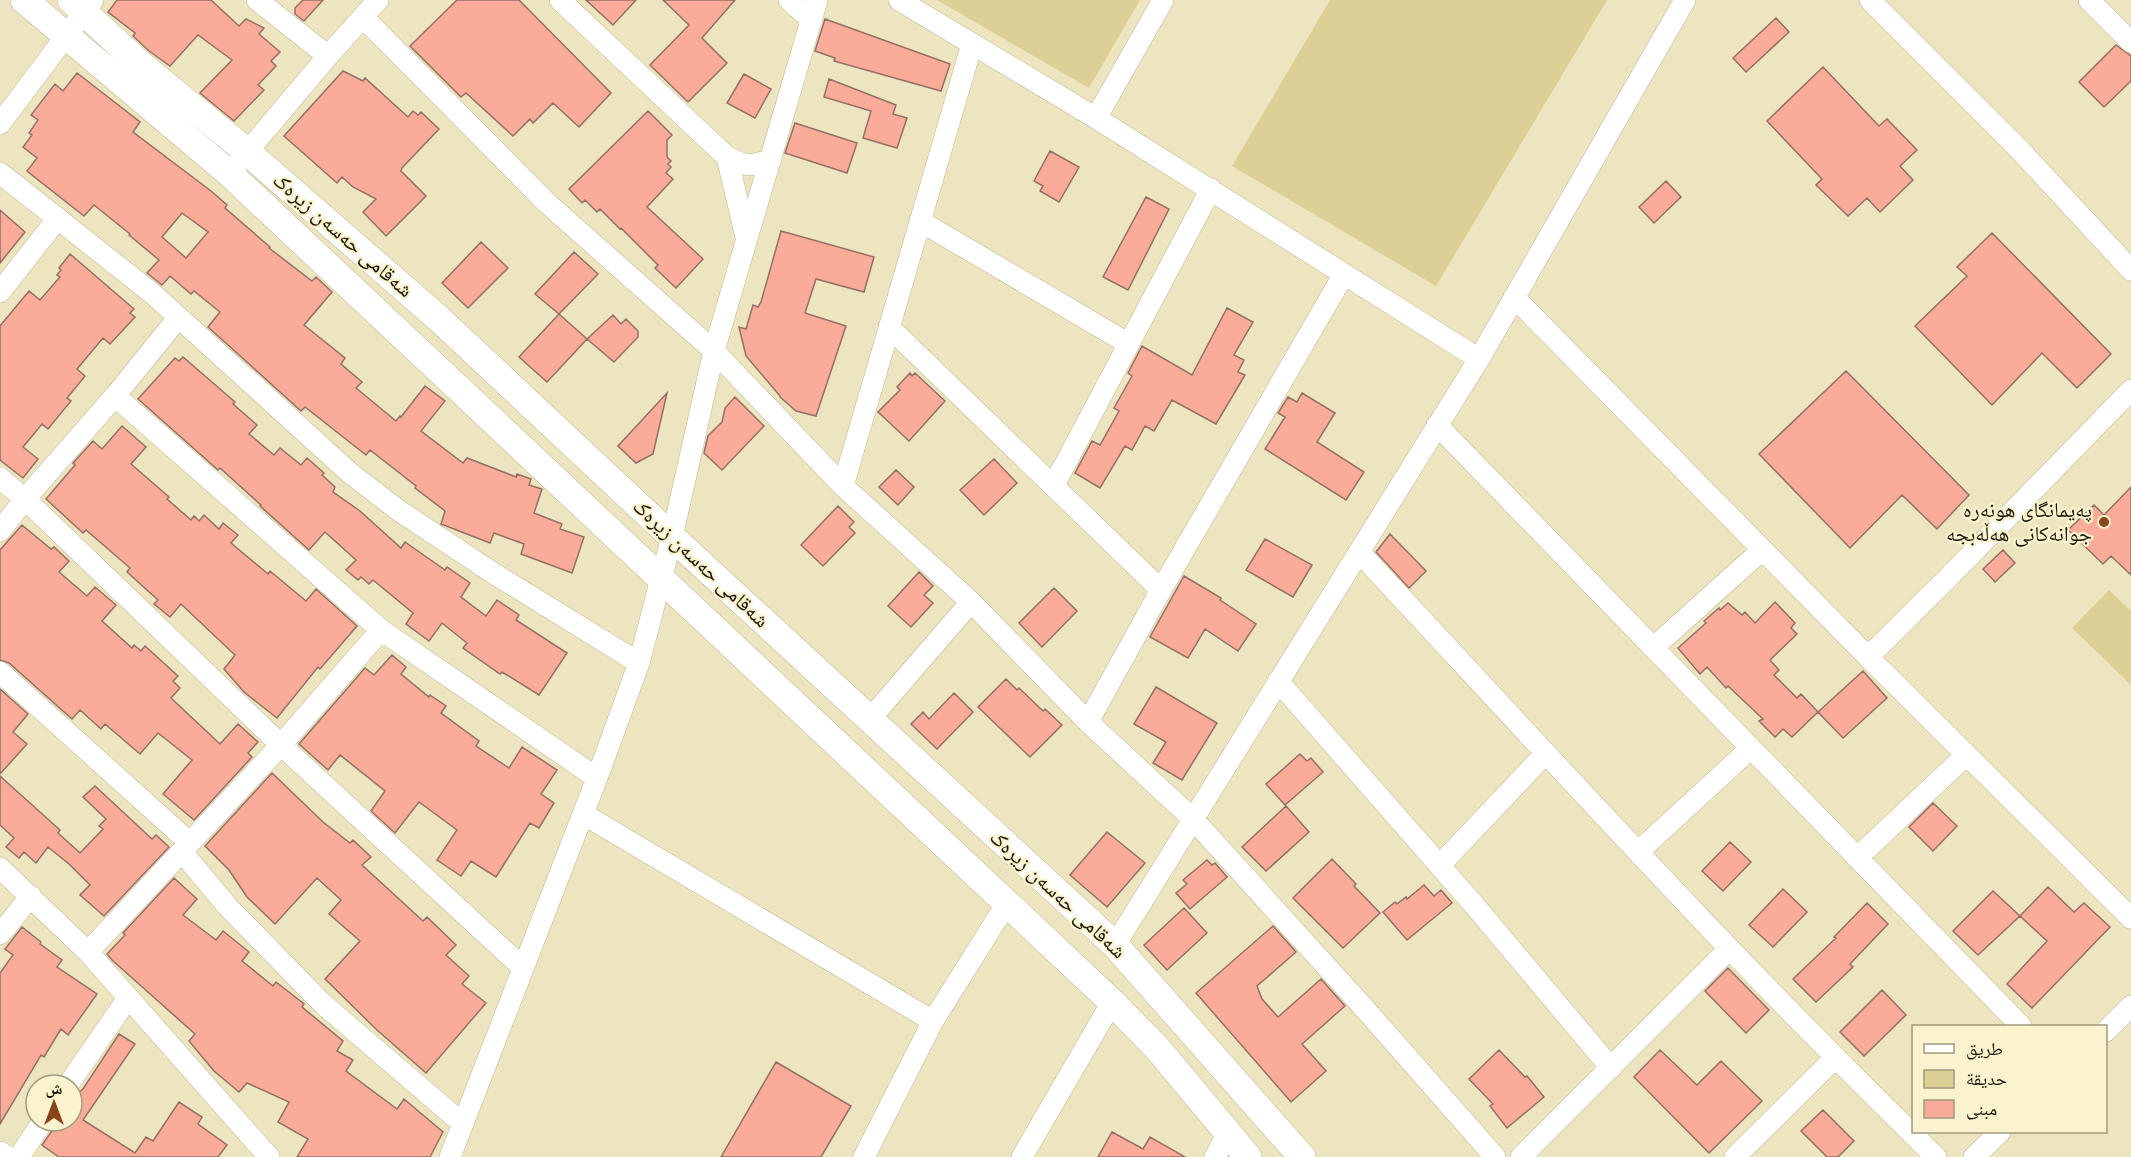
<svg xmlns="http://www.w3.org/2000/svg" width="2131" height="1157" viewBox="0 0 2131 1157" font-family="'Fira Sans Condensed','Noto Naskh Arabic',sans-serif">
  <rect width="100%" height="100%" fill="#ede5c0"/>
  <path fill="#ddd095" d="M937,0h203l-51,88z
    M1330,0h277l-171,286 -204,-120z
    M2109,590l22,21v74l-59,-57z"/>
  <path fill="#fbac98" stroke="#946f66" stroke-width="1.5" fill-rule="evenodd" d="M117,0h94l28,26 7,-7 18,9 -5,6 21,18 -9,9 5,5 -18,19 6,5 -30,31 -34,-28 32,-33 -34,-25 -28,31 -21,-15 -16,-15 2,-3 -27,-21z
    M303,0h20l-19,21 -9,-7v-6z
    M457,0h62l92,93 -32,34 -26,-24 -20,20 -3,-4 -17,17 -47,-43 -5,4 -51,-51z
    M586,0h50l-23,25z
    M663,0h72l-33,38 25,25 -39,39 -38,-37 39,-40z
    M1776,18l13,14 -43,40 -13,-14z
    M825,19l125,45 -9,27 -107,-30 1,-3 -20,-7z
    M2116,45l15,11v25l-27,26 -25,-25z
    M1823,67l56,59 8,-7 30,31 -17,16 13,14 -33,32 -13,-14 -19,18 -32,-31 6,-6 -55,-58z
    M343,71l20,10 2,-3 43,39 5,-6 5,4 3,-3 18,17 -37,39 -1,3 25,25 -40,40 -23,-24 13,-13 -23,-12 -11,-10 -5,6 -53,-47z
    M77,73l63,49 -7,10 78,59 16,14 -2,3 45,39 -1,1 43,33 4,-4 16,15 -28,33 41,33 -4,6 21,18 -6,6 40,33 4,-5 1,1 24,-31 20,15 -24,30 42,32 4,-5 49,19 1,-3 14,5 -2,6 13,4 -8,24 28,11 -2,5 24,8 -12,36 -51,-19 3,-10 -30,-11 -4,10 -49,-19 4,-13 -30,-23 1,-2 -46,-36 -4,5 -61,-48 -4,4 -93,-84 12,-15 -26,-21 -3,3 -21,-18 -8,9 -15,-12 12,-13 -30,-25 1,-1 -36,-29 -10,11 -57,-45 10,-13 -14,-11 9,-12 -3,-2 9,-13 -7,-5 24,-31 8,7zM182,213l26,19 -22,26 -24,-21z
    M744,74l27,15 -16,29 -28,-15z
    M829,79l67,26 -3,9 14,4 -10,30 -34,-10 8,-27 -47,-14z
    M648,111l24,24 -5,5v17l4,4 -3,3 3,3 -5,6 7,6 -26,28 56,52 -27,29 -21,-20 3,-3 -37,-37 -1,1 -20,-20 -3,3 -12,-12 -3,3 -13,-14z
    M795,123l62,20 -10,30 -62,-20z
    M1050,151l29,16 -20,35 -19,-11 3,-5 -9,-5z
    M1666,181l15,16 -27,26 -15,-16z
    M1146,197l23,12 -41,81 -25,-13z
    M0,210l25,22 -25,31z
    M781,231l93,26 -10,35 -48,-13 -11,34 41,13 -30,90 -20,-5 -16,-14v-1l-34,-40 -7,-29 7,2 7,-24 5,2 3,-5z
    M1992,233l119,121 -34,34 -35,-35 -50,52 -77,-79 52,-50 -10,-9z
    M481,242l27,26 -40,40 -26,-25z
    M574,252l24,22 -39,40 -24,-20z
    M70,254l64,55 -4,4 5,4 -25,27 -7,-6 -26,31 8,7 -18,22 4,3 -23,28 -6,-5 -19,23 15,12 -15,19 -23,-18v-134l29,-35 11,9 20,-23 -3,-2 4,-5 -2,-2z
    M1227,308l26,14 -19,33 10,5 -6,12 7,3 -29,49 -44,-24 -18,31 -9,-5 -13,24 -7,-4 -25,42 -25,-15 17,-32 8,4 19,-34 -5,-3 18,-32 -4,-3 14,-27 50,29z
    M559,314l28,25 -40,43 -28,-25z
    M613,315l8,9 5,-5 12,12v6l-24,25 -27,-23z
    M183,357l52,45 -2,2 24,21 -8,9 25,21 6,-7 21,17 6,-7 17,15 -2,2 13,12 -2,5 27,19 41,37 4,-6 40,28 2,-3 23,16 -9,14 25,19 11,-16 22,15 -3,5 51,33 -28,42 -37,-23 -2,2 -37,-26 4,-5 -25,-20 -13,18 -23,-17 7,-11 -40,-33 -4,4 -8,-7 -3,3 -12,-10 10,-10 -31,-28 -16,18 -49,-44 1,-1 -41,-37 -2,2 -80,-71 37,-41 4,3z
    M1846,371l123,124 -32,34 -35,-34 -52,53 -91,-94z
    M910,373l2,3 3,-3 30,28 -36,40 -31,-29 22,-22 -3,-3z
    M667,393l-14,61 -17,9 -18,-17z
    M1302,393l33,20 -18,29 47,30 -18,28 -81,-51 20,-32 -7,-4 10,-16 9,5z
    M735,397l29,29 -42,44 -18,-17 4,-17 14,-14 3,-14z
    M122,426l24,21 -15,17 38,33 -2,2 24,21 3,-4 5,5 5,-6 15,14 4,-6 15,12 -7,8 37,31 2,-3 36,30 10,-12 41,37 -37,43 -2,-2 -41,51 -33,-26 -20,-23 11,-14 -54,-51 -11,13 -16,-13 4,-4 -31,-28 3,-4 -44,-38 -3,3 -37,-34 29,-34 -2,-2 20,-22 9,8z
    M994,459l23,24 -33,32 -24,-25z
    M896,470l18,17 -16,18 -19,-18z
    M2131,487v88l-20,-19 -8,8 -35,-34 26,-25 10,10z
    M838,506l16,16 -5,5 6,6 -32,33 -22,-21z
    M22,525l29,24 3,-2 15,14 -10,11 28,24 8,-9 21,18 -14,16 30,27 2,-3 7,6 4,-5 33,30 -5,5 7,7 -9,10 49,46 18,-20 20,18 -10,11 4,4 -58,63 -31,-26 29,-34 -34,-27 -18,21 -35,-30 -4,5 -21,-19 -8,9 -63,-56 -9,-3v-110z
    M1390,534l36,37 -17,17 -33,-36z
    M1265,539l47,26 -19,32 -47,-27z
    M2003,550l12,13 -20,19 -12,-13z
    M919,572l14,14 -9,9 9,8 -22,24 -23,-21z
    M1184,576l37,22 -1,2 36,24 -18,27 -33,-22 -17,29 -38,-21z
    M1054,588l23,23 -35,36 -23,-24z
    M1775,602l20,21 -4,5 6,6 -27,26 9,10 -5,5 23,23 4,-4 17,18 -26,25 -9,-8 -8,8 -16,-16 4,-2 -35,-33 -2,2 -19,-21 -7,7 -22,-26 28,-25 -2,-2 15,-13 1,2 8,-7 14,12 3,-3 10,11z
    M392,655l14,12 -5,7 28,23 1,-2 16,11 -5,7 38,28 -3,5 33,22 13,-21 35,23 -16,24 13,9 -15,25 -9,-5 -34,54 -25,-16 -10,15 -24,-16 20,-30 -38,-28 -24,31 -24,-22 14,-20 -45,-36 -12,15 -29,-26 66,-76 9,7z
    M1863,671l24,27 -44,40 -25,-26z
    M1006,679l11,11 2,-2 24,23 2,-2 17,16 -32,32 -52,-50z
    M1156,687l61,36 -35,57 -29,-17 13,-21 -32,-18z
    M0,689l28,25 -15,18 14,12 -27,30z
    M954,693l19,19 -36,37 -26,-25 12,-12 6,7z
    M1300,754l7,7 4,-3 12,14 -38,33 -19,-21z
    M272,773l51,49 27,21 3,-3 18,17 -9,8 61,56 4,-4 29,28 -10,10 23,21 -7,8 24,19 -60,70 -49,-43 -52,-51 35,-38 -31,-27 12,-14 -24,-22 -42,46 -28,-27 -18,-27 -24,-24z
    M0,776l60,54 -2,3 22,20 23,-24 -4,-3 7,-7 -23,-22 12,-11 57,53 4,-4 13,12 -65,69 -24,-21 10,-10 -21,-21 -21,-17 -12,16 -12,-11 -5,6 -13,-11 8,-9 -14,-13z
    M1933,803l24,23 -24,25 -24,-24z
    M1286,806l23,26 -43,39 -24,-24z
    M1107,832l38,31 -38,44 -37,-32z
    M1730,842l21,20 -28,29 -21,-20z
    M1332,859l24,25 -2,2 26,27 -37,35 -50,-50z
    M1207,860l5,5 3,-2 12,14 -37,32 -14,-16 11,-9 -4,-4z
    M174,878l23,21 -14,16 33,25 7,-9 26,21 -7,9 31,25 3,-4 28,22 -2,3 41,34 -6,10 16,9 -7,11 51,38 7,-10 39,33 -13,25h-133l11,-18 -30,-17 11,-20 -42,-19 -8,9 -25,-21 -25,-30 6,-7 -83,-74 -5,-6 18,-19 -2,-2z
    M1424,885l10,11 7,-6 11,13 -45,37 -24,-28 12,-10 2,2 9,-7 1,2z
    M2048,887l26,25 10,-9 26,24 -78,81 -25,-24 40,-43 -27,-25z
    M1783,889l24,23 -34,35 -24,-22z
    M1993,891l27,25 -42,39 -25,-24z
    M1867,903l21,21 -38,40 3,3 -37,35 -23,-23 43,-41 -2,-1z
    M1184,908l23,25 -40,37 -23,-25z
    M1273,926l23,26 -39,34 5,13 16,18 43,-38 24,27 -43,38 24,27 -35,31 -95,-109z
    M22,927l19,15 -1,2 22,16 -5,7 40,27 -29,41 -7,-6 -17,28 -3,-2 -41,69v-151l13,-18 -8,-6z
    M1728,968l41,42 -23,23 -41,-42z
    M1882,990l24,25 -42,41 -24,-24z
    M119,1034l16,10 -52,76 52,33 11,-16 7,4 26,-39 23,15 -4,7 29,21 -9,12h-159l-17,-12 12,-17 2,-7h16v-24l11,-8z
    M1499,1050l26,27 2,-1 17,21 -37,31 -17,-22 3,-2 -24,-25z
    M1660,1050l37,35 24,-24 41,40 -53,52 -75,-76z
    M776,1062l75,44 -30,51h-100z
    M1823,1110l31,31 -16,16h-11l-26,-26z
    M1112,1132l31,17 7,-12 35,20h-87z"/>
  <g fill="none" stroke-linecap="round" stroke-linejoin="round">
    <g stroke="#bdb692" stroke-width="22">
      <path id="minor" d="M257,0l71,56
        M560,0l167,157 19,80
        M789,0l23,20
        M899,0l197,118 383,241
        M1870,0l148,148 113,122
        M2089,0l42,42
        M363,17l184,186 167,148 129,135 128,116 117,120 105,97 172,190 130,148
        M1096,118l67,-118
        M0,124l93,-124
        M727,157c20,10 23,9 44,3
        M237,164l91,-108 50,-56
        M0,173l153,121 197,179 48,37 95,63 146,90
        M920,221l209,123
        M0,292l58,-74
        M1514,297l354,360 79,-78 184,-189
        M889,327l272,263
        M115,396l266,234 216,148
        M1437,425l584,601
        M0,478l25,21 256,246 242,223
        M1054,485l157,-296
        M843,486l129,-442
        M0,531l25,-32 90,-103 63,-78
        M1359,552c190,204 377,411 577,605
        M1653,648l109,-98
        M1868,657l263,261
        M0,672l190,171
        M1278,681l197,225 136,162
        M870,719l101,-117
        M1088,722l73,-132 183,-316
        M583,814l350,207
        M182,852l46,55 95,97 140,120
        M1638,852l112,-103
        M1857,858l109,-103
        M1440,865l106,-112
        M0,868l88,84 181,205
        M0,934l31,-38
        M1115,945l364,-586 206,-359
        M88,952l193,-207 100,-115
        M2106,1031l25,-25
        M68,1085l60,-87
        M0,1152l8,5
        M19,1157l24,-36
        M450,1157l147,-379 42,-115 33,-126 42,-186 103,-351
        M864,1157l69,-136 74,-118
        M1022,1157l90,-155
        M1215,1157l13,-24
        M1521,1157l208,-208
        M1735,1157l99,-98
        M1974,1157l26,-25"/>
    </g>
    <g stroke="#bdb692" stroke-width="28">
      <path id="major" d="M24,0l206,174 882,828 46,47 90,108
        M71,0l68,63 107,88 191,166 235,220 443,408 187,212"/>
    </g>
    <use href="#minor" stroke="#fff" stroke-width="21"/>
    <use href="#major" stroke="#fff" stroke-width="27"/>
  </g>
  <circle fill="#89451a" stroke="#faf3cd" stroke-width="2" cx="2104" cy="522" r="6"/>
  <g text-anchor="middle" stroke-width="4.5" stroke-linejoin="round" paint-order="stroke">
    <g font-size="21" fill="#191608" stroke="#faf3cd">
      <text transform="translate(343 235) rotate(41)" y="7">شەقامی حەسەن زیرەک</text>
      <text transform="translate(701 563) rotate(43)" y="7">شەقامی حەسەن زیرەک</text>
      <text transform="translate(1058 894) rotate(43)" y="7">شەقامی حەسەن زیرەک</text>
    </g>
    <g font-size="21" fill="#191608" stroke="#faf3cd" text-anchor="end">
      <text x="2092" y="517">پەیمانگای هونەرە<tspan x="2092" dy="24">جوانەکانی هەڵەبجە</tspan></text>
    </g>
  </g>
  <rect x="1912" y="1025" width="195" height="108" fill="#faf3cd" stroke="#a09b7e" stroke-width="1.5"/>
  <rect x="1924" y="1044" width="30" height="9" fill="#ffffff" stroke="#a09b7e" stroke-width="1.5"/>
  <text x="1966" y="1055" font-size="18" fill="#191608">طريق</text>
  <rect x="1924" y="1070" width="30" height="18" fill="#ddd095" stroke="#a09b7e" stroke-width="1.5"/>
  <text x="1966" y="1085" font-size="18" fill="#191608">حديقة</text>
  <rect x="1924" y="1100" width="30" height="18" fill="#fbac98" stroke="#a09b7e" stroke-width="1.5"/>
  <text x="1966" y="1115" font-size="18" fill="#191608">مبنى</text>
  <g transform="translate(54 1103)"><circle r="28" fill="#faf3cd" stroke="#a09b7e" stroke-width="1.5"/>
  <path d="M0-4.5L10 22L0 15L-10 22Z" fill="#89451a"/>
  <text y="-9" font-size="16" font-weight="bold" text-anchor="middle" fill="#191608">ش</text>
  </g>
</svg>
